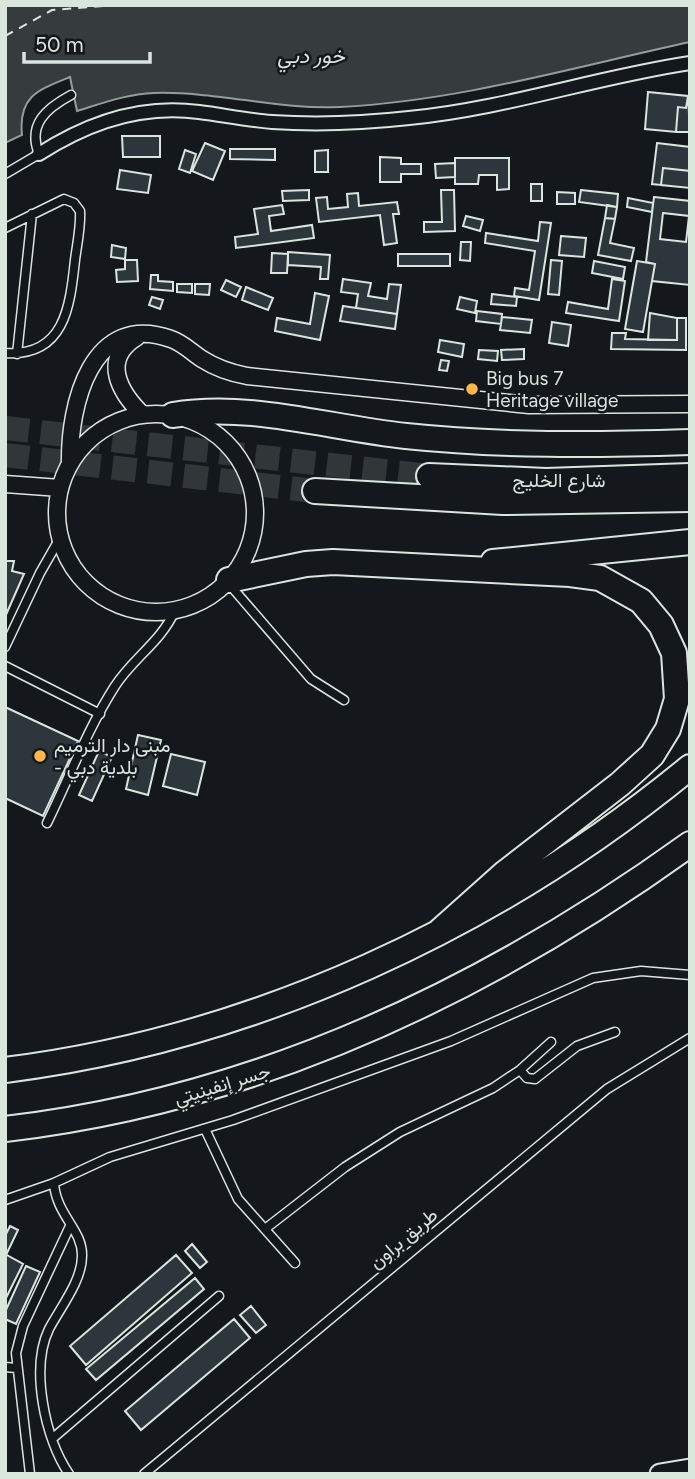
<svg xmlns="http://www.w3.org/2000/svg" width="695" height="1479" viewBox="0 0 695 1479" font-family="Figtree,Vazirmatn,sans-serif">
  <rect width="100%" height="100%" fill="#14181c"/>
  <path fill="#363b3e" stroke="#939e99" stroke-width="2" d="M5,5h685v37c-116,25 -231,59 -350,65 -62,3 -124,-16 -186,-14 -27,1 -51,10 -77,18l-7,-34c-32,13 -52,19 -48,58l-17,8z"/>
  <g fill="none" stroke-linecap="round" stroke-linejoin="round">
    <path stroke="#d8e6dc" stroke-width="2" stroke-dasharray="9 7" stroke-linecap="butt" d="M5,36l47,-26 64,-5"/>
  </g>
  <path fill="#2c363c" stroke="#d8e6dc" stroke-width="2" fill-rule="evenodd" d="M648,92l40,4 -2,12 -8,-1 -2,25 -31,-3z
    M688,96l2,36h-14l2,-25 8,1z
    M122,136h38v21h-37z
    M205,143l20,8 -12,29 -21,-9z
    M657,143l33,4 -1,24 -26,-3 -2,17 -9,-1z
    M230,149h45v11l-45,-1z
    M185,150l11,4 -6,19 -11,-4z
    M328,150v22h-13v-21z
    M380,157l21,1v6h20v10h-20v8h-21z
    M455,158h54v31l-12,1v-15h-18l-1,9h-23z
    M455,163v14l-19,1 -1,-14z
    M663,168l27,3v17l-29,-3z
    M120,170l31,5 -3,18 -31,-4z
    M531,184h11v17h-11z
    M309,190v10l-26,1 -1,-10z
    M441,190h13l1,41 -31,1v-10h18z
    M581,190l37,4 -1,13 -38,-5z
    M557,192l18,1v11h-18z
    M358,193l1,13 38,-4 2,12h-6l4,29 -13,2 -4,-30 -61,7 -3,-24 11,-1 1,12 20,-2 -1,-13z
    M654,197l36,4v84l-38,-4 3,-17 -9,-2zM663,213l26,3 -3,26 -26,-3z
    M628,198l25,5 -1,9 -25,-5z
    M282,205l2,9 -15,2 2,15 41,-6 2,13 -78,10 -1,-11 23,-3 -4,-25z
    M607,205l10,2 -2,12 -10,-1z
    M466,216l17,4 -3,11 -17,-5z
    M605,218l10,1 -5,24 24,5 -3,13 -33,-6z
    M540,222l11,1 -12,77 -25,-4 1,-8 14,2 6,-39 -50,-8 1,-10 52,8z
    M561,236l25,2 -2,19 -25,-2z
    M461,242h10l-1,19 -10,-1z
    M112,245l14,3 -1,11 -14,-2z
    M288,252l42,3 -2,24h-8l1,-12 -33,-2z
    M272,253l16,1 -1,19h-16z
    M398,254h52v12h-52z
    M125,260h12l1,21 -21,1 -1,-12 9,-1z
    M551,260l11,1 -3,34 -11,-1z
    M594,261l31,6 -2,12 -31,-6z
    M637,261l18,3 -12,68 -18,-3z
    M151,275h7v6l15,1v9l-23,-2z
    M343,279l28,4 -3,13 19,3 2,-15 12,1 -4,29 -41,-6 2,-14 -17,-2z
    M612,279l13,2 -6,40 -53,-8 2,-11 40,7z
    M226,280l15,7 -5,10 -15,-7z
    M177,284h15v9l-15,-1z
    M195,284h15l-1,11 -14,-1z
    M246,287l27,11 -5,12 -26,-10z
    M315,293l14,3 -9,44 -45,-9 2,-13 33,6z
    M492,294l25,3 -1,9 -25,-2z
    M152,297l11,3 -3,9 -11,-4z
    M460,297l17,4 -2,12 -18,-4z
    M343,306l54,8 -2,15 -55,-8z
    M477,311l25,3 -1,10 -25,-3z
    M650,313l27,5v22h-29z
    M502,317l30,3 -2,13 -30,-3z
    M677,318h9v32l-75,-1 1,-16h14l-1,6 52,1z
    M552,322l19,3 -3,21 -19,-3z
    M440,340l24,4 -2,13 -24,-5z
    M524,349v10l-22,1 -1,-10z
    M479,350l19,1 -1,10 -19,-2z
    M441,360l8,1 -2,10 -8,-1z
    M5,561h9l-2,10 12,3 -19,43z
    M5,707l73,34 -35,75 -38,-18z
    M138,735l23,5 -13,55 -22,-6z
    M99,751l13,6 -20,44 -13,-6z
    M171,754l34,8 -8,33 -34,-9z
    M10,1226l8,4 -12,25 -1,-19z
    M192,1244l15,18 -7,6 -15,-17z
    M5,1254l18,10 -18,36z
    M176,1255l16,18 -106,92 -16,-19z
    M26,1266l14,6 -24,52 -11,-5v-7z
    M195,1278l9,11 -108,91 -10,-11z
    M251,1306l15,19 -10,8 -16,-18z
    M234,1319l16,19 -109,92 -16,-19z"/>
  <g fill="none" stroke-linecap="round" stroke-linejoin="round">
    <path stroke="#313739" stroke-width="24" stroke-dasharray="24 12" stroke-linecap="butt" d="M5,428l424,48
      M5,455l310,36"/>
    <g stroke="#d8e6dc" stroke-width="11">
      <path id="service" d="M5,174l34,-20c-12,-30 8,-46 32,-59
        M5,228l59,-29 10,4 6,8c1,16 -3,33 -5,49 -5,46 -10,97 -70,93
        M17,354l15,-140
        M229,584l82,95 33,21
        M5,647l35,-74 20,-35
        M5,666l95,48
        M47,823c22,-45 41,-95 68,-137 18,-28 47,-45 60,-76
        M520,1070l7,8 8,1 42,-33 38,-14
        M205,1129l33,70 57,64
        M54,1183c2,32 29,47 28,73 0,25 -22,52 -33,73 -19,39 -4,110 20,145
        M5,1200l49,-17 56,-26 123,-37 218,-79 142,-63 48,-7 49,4
        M265,1229l80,-62 55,-35 93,-44 27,-18 31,-28
        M5,1367l11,1
        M53,1438l166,-142
        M30,1474l-14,-121 7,-27 47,-100
        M144,1474l463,-385 83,-51"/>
    </g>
    <g stroke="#d8e6dc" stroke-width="16">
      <path id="pedestrian" d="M39,154c48,-31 102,-50 160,-42 24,3 48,8 73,10 46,3 92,1 137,-4 95,-9 187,-41 281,-55"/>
    </g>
    <g stroke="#d8e6dc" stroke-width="19">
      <path id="minor" d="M137,337c-37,22 -17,56 6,78
        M57 513a99 99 0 1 1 198 0a99 99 0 1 1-198 0Z
        M70,463c-1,-57 21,-153 101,-124 12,4 20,13 31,20 14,9 29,14 45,17l282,29 161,-1
        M5,484l55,4"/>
    </g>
    <g stroke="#d8e6dc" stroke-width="23">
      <path id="tertiary" d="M660,1474l30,-5"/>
    </g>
    <g stroke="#d8e6dc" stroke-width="28">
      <path id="primary" d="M173,415c77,-13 156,13 233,21 95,10 189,9 284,6
        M429,476l117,5 144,-5
        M315,491l188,11 187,-3
        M493,562l197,-20"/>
    </g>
    <g stroke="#d8e6dc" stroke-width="28">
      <path id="trunk" d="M229,580l77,-16 27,-2 237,12 30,4 41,23 20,24 13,28 3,46 -9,30 -16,26 -32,29 -115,89 -65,58
        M5,1070c249,-31 492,-144 685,-303
        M5,1129c252,-29 481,-138 685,-285"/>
    </g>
    <use href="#service" stroke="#14181c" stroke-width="8"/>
    <use href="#pedestrian" stroke="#14181c" stroke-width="12"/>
    <use href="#minor" stroke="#14181c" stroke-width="16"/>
    <use href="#tertiary" stroke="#14181c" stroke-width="19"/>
    <use href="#primary" stroke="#14181c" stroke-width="24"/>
    <use href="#trunk" stroke="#14181c" stroke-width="24"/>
  </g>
  <g fill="#ffb74d" stroke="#14181c" stroke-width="2.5">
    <circle cx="472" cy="389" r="7"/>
    <circle cx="40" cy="756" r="7"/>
  </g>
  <g text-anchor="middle" stroke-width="5" stroke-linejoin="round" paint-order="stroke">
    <g font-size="19" fill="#d8e6dc" stroke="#14181c" text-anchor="start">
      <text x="486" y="385">Big bus 7<tspan x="486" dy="22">Heritage village</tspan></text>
      <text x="54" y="752">مبنى دار الترميم<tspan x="54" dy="22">- بلدية دبي</tspan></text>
    </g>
    <g font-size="19" fill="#d8e6dc" stroke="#14181c">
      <text x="559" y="487">شارع الخليج</text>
      <text transform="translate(222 1084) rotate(-17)" y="7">جسر إنفينيتي</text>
      <text transform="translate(403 1238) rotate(-40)" y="7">طريق براون</text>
    </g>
    <g font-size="21" font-style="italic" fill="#d8e6dc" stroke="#14181c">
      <text x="311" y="63">خور دبي</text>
    </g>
  </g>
  <rect width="695" height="1479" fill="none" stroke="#d8e6dc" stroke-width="14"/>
  <path d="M24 52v10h126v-10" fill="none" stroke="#d8e6dc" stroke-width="3.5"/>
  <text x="35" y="52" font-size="21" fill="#d8e6dc" stroke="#14181c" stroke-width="5" paint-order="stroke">50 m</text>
</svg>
